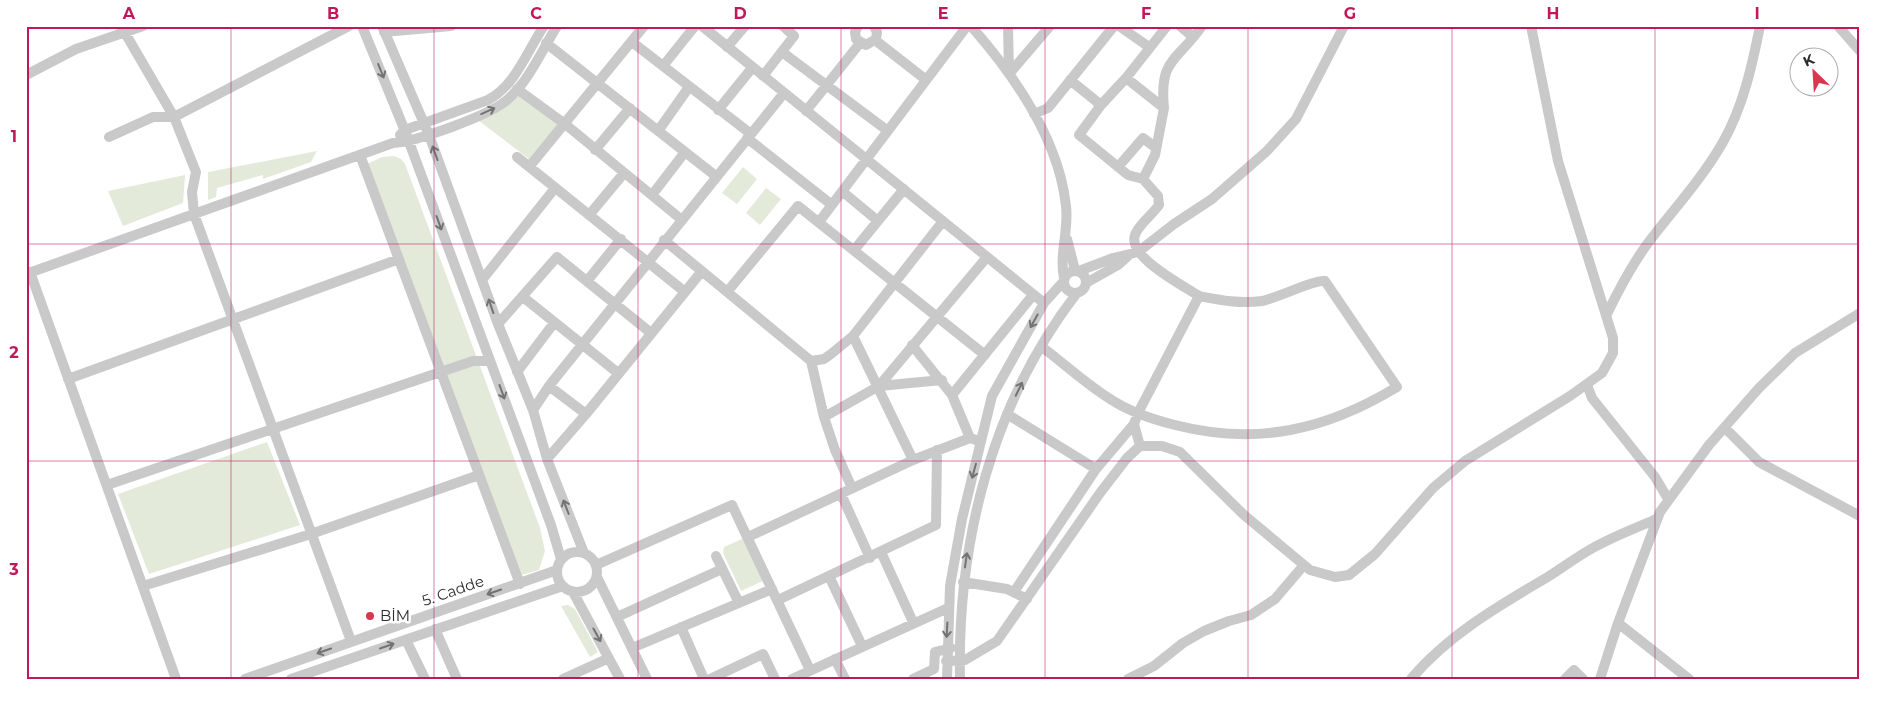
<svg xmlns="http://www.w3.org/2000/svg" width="1886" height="705" viewBox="0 0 1886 705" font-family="Montserrat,sans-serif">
  <rect width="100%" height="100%" fill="#fff"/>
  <path fill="#e4eada" d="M522,93l37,31 -30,35 -51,-39 23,-10z
    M317,151l-6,11 -48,17v-4l-46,13 -1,9 -8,3v-28z
    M394,156l7,3 4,5 135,364 5,23 -6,19 -17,5 -155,-411 15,-7z
    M743,167l14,12 -20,25 -15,-11z
    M185,175l-2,28 -60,23 -15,-35z
    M766,188l15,11 -21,26 -14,-12z
    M267,442l33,83 -151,49 -31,-80z
    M746,537l19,43 -24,11 -18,-38 1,-6z
    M568,605l7,4 23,43 -8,5 -29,-51z"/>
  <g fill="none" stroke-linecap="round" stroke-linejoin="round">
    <path stroke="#c9c9c9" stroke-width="10" d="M121,26l53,91 22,55 -4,20 2,22 157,427
      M362,26l43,105 146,394 10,34
      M382,26l47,109 69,189 35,86 14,49 37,94
      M702,26l342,277
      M858,26l-3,6 1,7 10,6 10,-6 1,-7 -3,-6
      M971,26c43,49 88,114 95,180 3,25 -7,47 -2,72
      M1008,26l1,48
      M1119,26l30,21
      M1180,26l13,11
      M1838,26l22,25
      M384,32l67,-6
      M875,40l50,39
      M632,42l119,92
      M546,43l171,134
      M727,47l18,-21
      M782,52l106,79
      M663,66l32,-40
      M1009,74l41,-48
      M26,75l50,-26 67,-23
      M763,76l31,-40 -11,-10
      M1126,78l38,30 -9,47 -12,24 15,17 1,9c-7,10 -21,20 -24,30 -8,22 49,51 64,61l-61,117 -4,11 6,22
      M1070,80l31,25
      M517,89l48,35 117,96
      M1164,108c-5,-50 13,-46 38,-82
      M718,110l34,-42
      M806,111l54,-68
      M1034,114l14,-6 66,-82
      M658,131l31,-44
      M400,135l5,-5 83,-30c28,-15 39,-49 56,-74
      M109,137l44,-20h21l175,-91
      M747,138l85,67
      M595,150l35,-42
      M360,155l160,429
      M517,157l168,135
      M529,167l115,-141
      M1118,167l25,-29 13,10
      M1143,179l-15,-4 -49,-40 22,-30 25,-27 41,-52
      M843,192l35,29
      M652,195l33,-43
      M590,214l34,-41
      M819,222l148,-196
      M1067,239l8,31
      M664,240l147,121 13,56 11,33 17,38
      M855,249l49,-60
      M1064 282a11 11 0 1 1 22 0a11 11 0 1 1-22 0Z
      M1079,271l34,-13 25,-6 36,-28 38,-25 55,-48 29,-32 48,-93
      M30,272l146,407
      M26,274l367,-131c23,-1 97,-28 114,-43 22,-19 35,-50 50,-74
      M482,280l73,-92
      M587,281l34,-42
      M1086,283l32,-18 11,-10
      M727,292l71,-86 187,149
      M523,297l95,76
      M1606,316c12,-25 25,-50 42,-73 25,-33 54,-64 75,-101 20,-35 29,-76 37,-116
      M498,324l59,-67 94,76
      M853,336l60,124
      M912,345l40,50 18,43 6,2
      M1042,347c24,18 47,40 73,55 18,11 40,18 60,23 82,21 151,5 222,-38l-72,-106c-9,-2 -48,17 -63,20 -22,3 -42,-1 -63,-5
      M811,361l13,-2 7,-5 22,-18 90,-115
      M517,372l37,-49
      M68,379l331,-120
      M1587,385l5,13 63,79 13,22
      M549,386l37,28
      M879,386l63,-6
      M952,395l81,-100
      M533,410l16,-24 235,-293
      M1007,414l89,55
      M824,417l55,-31 108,-129
      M1725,428l34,34 101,54
      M547,459l39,-45 116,-143
      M107,485l366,-124h17
      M841,494l29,64
      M748,537l165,-77 57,-22
      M557 572a20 20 0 1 1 40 0a20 20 0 1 1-40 0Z
      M881,552l32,70
      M716,556l23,47
      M596,565l136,-60 78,165
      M829,576l33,70
      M597,577l50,102
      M963,582l44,7 20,10
      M143,586l168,-52 168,-59
      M573,592l47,87
      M1014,592l82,-123 38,-45
      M778,600l158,-75 1,-75
      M617,617l105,-48
      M1618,623l71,56
      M681,627l23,52
      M435,629l22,50
      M406,640l19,39
      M632,648l140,-59
      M835,659l10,20
      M946,661l19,-1 32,-19 103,-148 27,-35 13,-12h22l18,6 64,63 66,55 25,7 14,-2 26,-21 58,-66 32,-27 105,-65 32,-23 11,-20v-15l-55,-177 -27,-135
      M245,679l312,-109
      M291,679l272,-93
      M563,679l46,-21
      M710,679l53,-25 12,25
      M792,679l156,-71
      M913,679l21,-10 1,-17 16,-4
      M947,679l3,-93 12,-67 30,-123 52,-93 19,-21
      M960,679c-3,-137 32,-276 117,-386
      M1128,679l26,-13 29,-23 21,-12 25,-10 22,-6 24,-16 29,-34
      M1411,679c36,-43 87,-73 135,-101 15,-9 29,-20 45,-29 21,-12 44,-21 66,-30
      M1565,679l9,-9 9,9
      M1600,679l18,-56 42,-111 49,-67 50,-57 36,-35 65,-40"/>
  </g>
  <defs><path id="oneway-shaft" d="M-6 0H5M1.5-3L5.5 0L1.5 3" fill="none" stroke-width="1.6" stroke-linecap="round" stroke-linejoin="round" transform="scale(1.25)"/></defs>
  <g stroke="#737373">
    <use href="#oneway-shaft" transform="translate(381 71) rotate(68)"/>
    <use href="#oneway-shaft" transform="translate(488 111) rotate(-24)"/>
    <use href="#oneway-shaft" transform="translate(435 153) rotate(-110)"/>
    <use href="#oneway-shaft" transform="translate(439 223) rotate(70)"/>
    <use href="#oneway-shaft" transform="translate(491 306) rotate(-109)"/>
    <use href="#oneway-shaft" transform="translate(1034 321) rotate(119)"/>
    <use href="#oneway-shaft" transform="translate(1019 389) rotate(-64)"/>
    <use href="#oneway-shaft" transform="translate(502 392) rotate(70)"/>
    <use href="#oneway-shaft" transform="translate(974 471) rotate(105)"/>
    <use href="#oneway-shaft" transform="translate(566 507) rotate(-111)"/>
    <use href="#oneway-shaft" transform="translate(966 560) rotate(-82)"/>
    <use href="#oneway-shaft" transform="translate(494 592) rotate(161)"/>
    <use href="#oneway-shaft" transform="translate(947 630) rotate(93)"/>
    <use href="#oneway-shaft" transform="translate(597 635) rotate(61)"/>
    <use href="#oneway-shaft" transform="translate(387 646) rotate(-19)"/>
    <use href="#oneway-shaft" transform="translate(324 651) rotate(161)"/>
  </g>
  <path fill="none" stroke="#c2185b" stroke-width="1" stroke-opacity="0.55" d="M231,26v653M434,26v653M638,26v653M841,26v653M1045,26v653M1248,26v653M1452,26v653M1655,26v653M26,244h1834M26,461h1834"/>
  <circle fill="#dc364e" stroke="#fff" stroke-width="2" cx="370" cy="616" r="5"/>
  <g text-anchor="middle" stroke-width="5" stroke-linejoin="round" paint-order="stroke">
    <g font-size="15" fill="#2c2c2c" stroke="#fff">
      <text transform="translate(453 591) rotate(-19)" y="5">5. Cadde</text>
    </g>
    <g font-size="15" fill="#2c2c2c" stroke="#fff" text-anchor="start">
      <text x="380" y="621">BİM</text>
    </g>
  </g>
  <rect width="1886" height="705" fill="none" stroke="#ffffff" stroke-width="55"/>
  <g transform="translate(1814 72) rotate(335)"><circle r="24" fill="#ffffff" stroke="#ababab"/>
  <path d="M0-4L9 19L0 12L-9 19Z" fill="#dc364e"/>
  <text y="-8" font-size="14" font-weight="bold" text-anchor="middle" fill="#2c2c2c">K</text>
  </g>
  <rect x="28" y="28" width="1830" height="650" fill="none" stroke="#c2185b" stroke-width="2"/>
  <g font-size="16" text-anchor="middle" font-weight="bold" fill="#c2185b">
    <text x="129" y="19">A</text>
    <text x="333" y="19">B</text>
    <text x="536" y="19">C</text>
    <text x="740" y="19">D</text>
    <text x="943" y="19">E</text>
    <text x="1146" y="19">F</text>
    <text x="1350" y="19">G</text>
    <text x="1553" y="19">H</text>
    <text x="1757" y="19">I</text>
    <text x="14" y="142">1</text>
    <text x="14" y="358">2</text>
    <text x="14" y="575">3</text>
  </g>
</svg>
